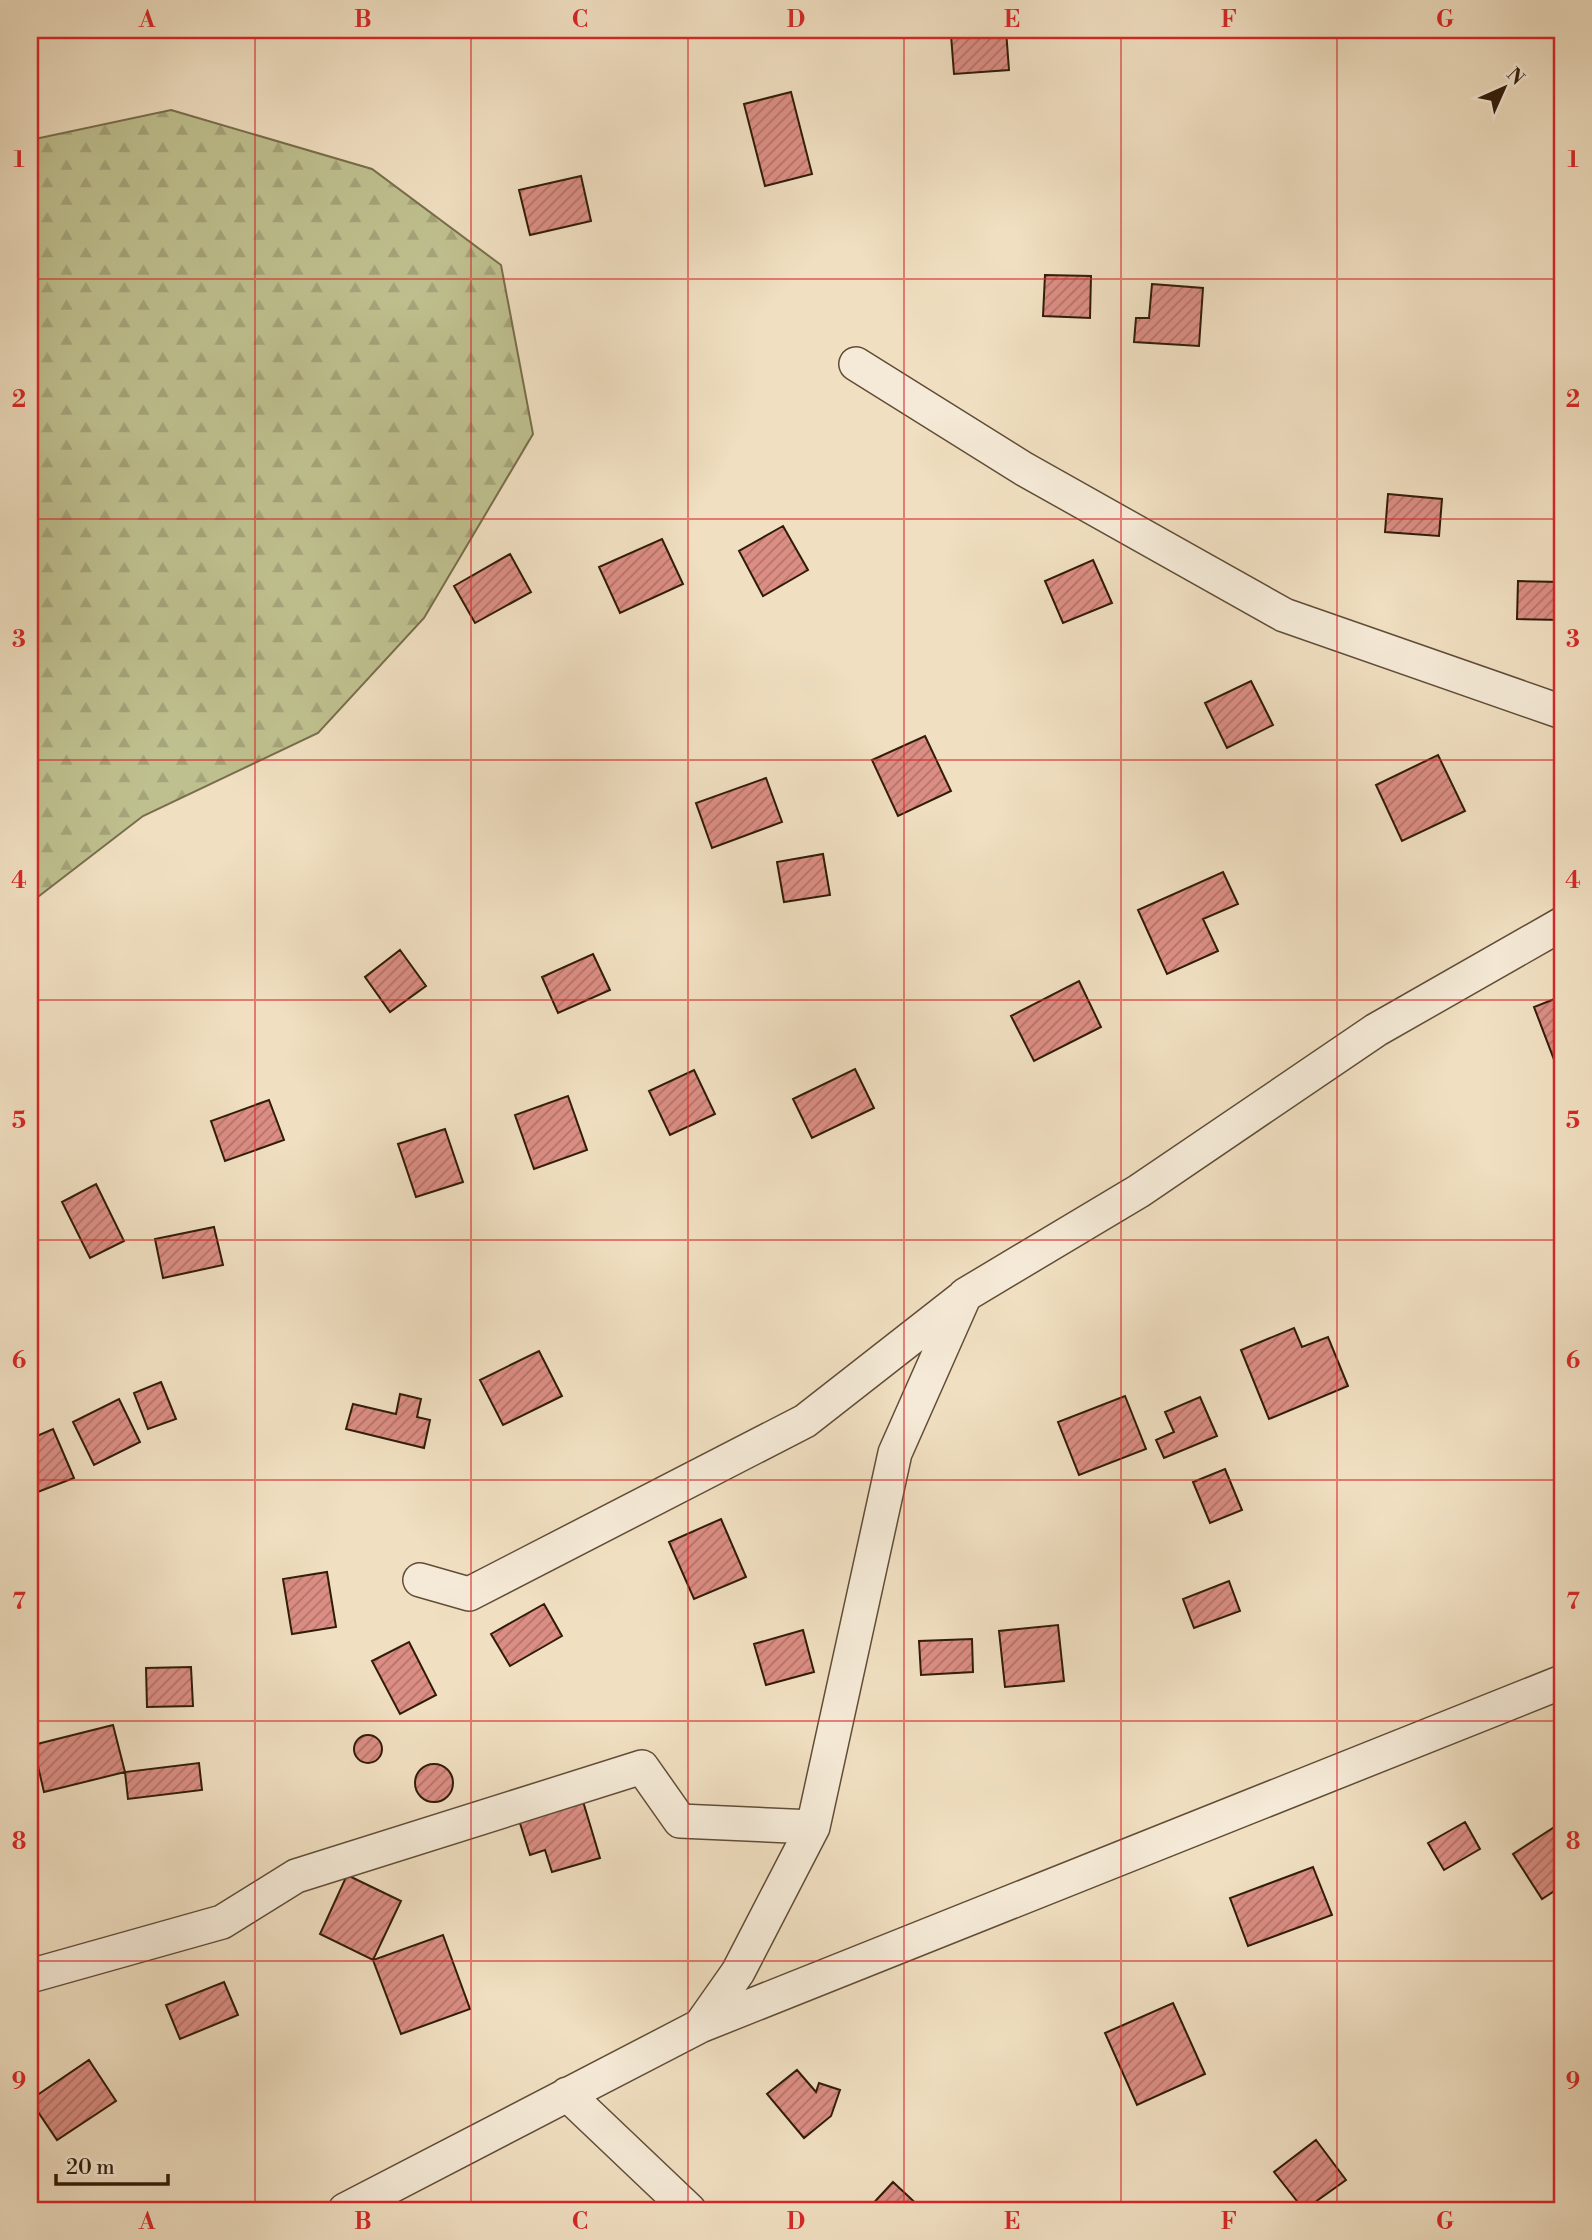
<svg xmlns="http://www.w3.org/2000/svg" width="1592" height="2240" viewBox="0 0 1592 2240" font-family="'Libre Bodoni',serif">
  <defs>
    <pattern id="forest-firs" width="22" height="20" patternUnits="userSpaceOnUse" patternTransform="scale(1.75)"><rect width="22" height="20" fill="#bfc08f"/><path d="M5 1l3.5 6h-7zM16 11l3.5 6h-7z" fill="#a5a47a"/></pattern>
    <pattern id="building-hatch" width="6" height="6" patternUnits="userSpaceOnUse" patternTransform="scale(1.75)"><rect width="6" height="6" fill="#dc8e84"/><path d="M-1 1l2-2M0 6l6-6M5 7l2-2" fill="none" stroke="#b3736a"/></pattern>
  </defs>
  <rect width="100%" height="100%" fill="#f0dfc1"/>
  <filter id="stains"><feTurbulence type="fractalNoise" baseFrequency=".00286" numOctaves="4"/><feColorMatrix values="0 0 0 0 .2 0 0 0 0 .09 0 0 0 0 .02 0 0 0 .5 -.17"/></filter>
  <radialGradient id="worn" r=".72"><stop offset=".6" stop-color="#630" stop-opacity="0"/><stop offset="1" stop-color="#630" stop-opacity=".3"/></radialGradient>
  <path fill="url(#forest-firs)" stroke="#786e4c" stroke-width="2" d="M171,110l201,59 129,96 32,169 -109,184 -106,115 -175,83 -113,87v-763z"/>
  <path fill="url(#building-hatch)" stroke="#311c09" stroke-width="2" d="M983,30h23l3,40 -55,4 -3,-39 33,-2z
    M791,92l21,82 -47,12 -21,-82z
    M581,176l10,45 -61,14 -11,-45z
    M1045,275l46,1 -1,42 -47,-2z
    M1152,284l51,4 -4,58 -65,-4 2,-24h13z
    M1388,494l54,5 -3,37 -54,-4z
    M783,526l25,44 -45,26 -24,-45z
    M662,539l21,45 -63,29 -21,-46z
    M510,554l21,38 -56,31 -21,-37z
    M1093,560l19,43 -49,20 -18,-42z
    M1518,581l44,1v38l-45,-1z
    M1251,681l22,44 -46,23 -22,-45z
    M925,736l26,55 -53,25 -26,-56z
    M1438,755l27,56 -63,30 -26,-56z
    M766,778l16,44 -70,26 -16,-45z
    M823,854l7,41 -46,7 -7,-40z
    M1223,872l15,32 -35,15 15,32 -51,23 -29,-64z
    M400,950l26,36 -36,26 -25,-35z
    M593,954l17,36 -52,23 -16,-36z
    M1079,981l22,46 -67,34 -23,-45z
    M1562,996v72l-4,2 -24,-63z
    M855,1069l19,39 -62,30 -19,-39z
    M694,1070l21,44 -45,21 -21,-44z
    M568,1096l19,54 -53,19 -19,-54z
    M269,1100l15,40 -59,21 -14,-40z
    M445,1129l18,53 -47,15 -18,-53z
    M96,1184l28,57 -34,17 -28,-56z
    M214,1227l9,38 -60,13 -8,-39z
    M1294,1328l8,19 26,-10 20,49 -79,33 -28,-69z
    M539,1351l23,45 -59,29 -23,-45z
    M161,1382l15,37 -28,10 -14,-36z
    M400,1394l21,5 -4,18 13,3 -6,28 -78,-19 7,-25 43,10z
    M1125,1396l21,53 -67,26 -21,-53z
    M1200,1397l17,39 -53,22 -8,-18 18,-8 -9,-20z
    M119,1399l21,43 -46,23 -21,-43z
    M53,1429l21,49 -44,17v-56z
    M1225,1469l17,41 -32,13 -17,-41z
    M721,1519l25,58 -52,22 -25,-57z
    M327,1572l9,55 -44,7 -9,-55z
    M1229,1581l11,30 -46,17 -11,-29z
    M544,1604l18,32 -52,30 -19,-32z
    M1058,1625l6,56 -59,6 -6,-56z
    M803,1630l11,42 -48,13 -12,-41z
    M972,1639l1,33 -52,3 -2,-34z
    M409,1642l27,53 -36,19 -28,-53z
    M191,1667l2,39 -46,1 -1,-39z
    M113,1725l12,47 -81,20 -11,-47z
    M354 1749a14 14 0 1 1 28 0a14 14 0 1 1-28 0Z
    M199,1763l3,27 -74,9 -3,-27z
    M415 1783a19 19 0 1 1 38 0a19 19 0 1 1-38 0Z
    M582,1798l18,60 -48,14 -7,-22 -15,5 -12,-38z
    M1465,1822l15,27 -36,21 -16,-27z
    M1562,1822v64l-20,13 -29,-45z
    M1313,1867l19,48 -84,31 -18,-48z
    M347,1875l54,26 -28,59 -53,-26z
    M443,1935l27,74 -69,25 -28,-74z
    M224,1982l14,33 -58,24 -14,-34z
    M1173,2003l32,71 -68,31 -32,-72z
    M89,2060l27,41 -59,39 -27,-40z
    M797,2070l19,22 3,-9 21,7 -9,26 -27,22 -37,-44z
    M1316,2140l30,40 -42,30 -30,-38z
    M893,2182l30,28h-56z
    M43,2204l2,6h-15z"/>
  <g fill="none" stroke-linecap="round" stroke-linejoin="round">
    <g stroke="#614d37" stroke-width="36">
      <path id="street" d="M856,364l168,105 260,146 278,97
        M420,1580l49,14 336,-173 156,-122
        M30,1976l192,-54 74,-46 346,-109 38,54 133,6
        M700,2026l38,-54 75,-145 82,-374 70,-158 174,-104 237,-161 186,-106
        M567,2094l122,116
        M345,2210l355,-184 862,-344"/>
    </g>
    <use href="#street" stroke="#f5ead7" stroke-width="33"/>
  </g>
  <path fill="none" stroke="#d62828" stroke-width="2" stroke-opacity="0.55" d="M255,30v2180M471,30v2180M688,30v2180M904,30v2180M1121,30v2180M1337,30v2180M30,279h1532M30,519h1532M30,760h1532M30,1000h1532M30,1240h1532M30,1480h1532M30,1721h1532M30,1961h1532"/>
  <rect width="1592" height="2240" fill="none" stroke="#f0dfc1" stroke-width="77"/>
  <g transform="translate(1504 88) rotate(45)" stroke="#f5ead7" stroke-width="5" paint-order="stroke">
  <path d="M0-5L12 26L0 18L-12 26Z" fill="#311c09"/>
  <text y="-10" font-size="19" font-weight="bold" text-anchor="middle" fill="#311c09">N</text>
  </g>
  <path d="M56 2174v10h112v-10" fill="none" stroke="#311c09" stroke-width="3.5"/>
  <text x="66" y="2174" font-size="21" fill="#311c09" stroke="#f5ead7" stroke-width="5" paint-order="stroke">20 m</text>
  <rect x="38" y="38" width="1516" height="2164" fill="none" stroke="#d62828" stroke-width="2.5"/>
  <g font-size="23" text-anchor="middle" font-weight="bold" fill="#d62828">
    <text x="147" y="27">A</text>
    <text x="363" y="27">B</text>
    <text x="580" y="27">C</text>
    <text x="796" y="27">D</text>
    <text x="1012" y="27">E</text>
    <text x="1229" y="27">F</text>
    <text x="1445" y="27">G</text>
    <text x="19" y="167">1</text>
    <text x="1573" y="167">1</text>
    <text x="19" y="407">2</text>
    <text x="1573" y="407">2</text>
    <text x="19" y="647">3</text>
    <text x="1573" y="647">3</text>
    <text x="19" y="888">4</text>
    <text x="1573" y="888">4</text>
    <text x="19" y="1128">5</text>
    <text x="1573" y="1128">5</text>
    <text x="19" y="1368">6</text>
    <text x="1573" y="1368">6</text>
    <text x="19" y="1609">7</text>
    <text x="1573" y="1609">7</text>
    <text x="19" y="1849">8</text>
    <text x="1573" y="1849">8</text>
    <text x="19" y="2089">9</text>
    <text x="1573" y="2089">9</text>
    <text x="147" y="2229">A</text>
    <text x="363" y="2229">B</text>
    <text x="580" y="2229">C</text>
    <text x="796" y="2229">D</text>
    <text x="1012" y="2229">E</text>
    <text x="1229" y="2229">F</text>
    <text x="1445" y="2229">G</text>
  </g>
  <rect width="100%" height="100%" filter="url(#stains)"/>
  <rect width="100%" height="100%" fill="url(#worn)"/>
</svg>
